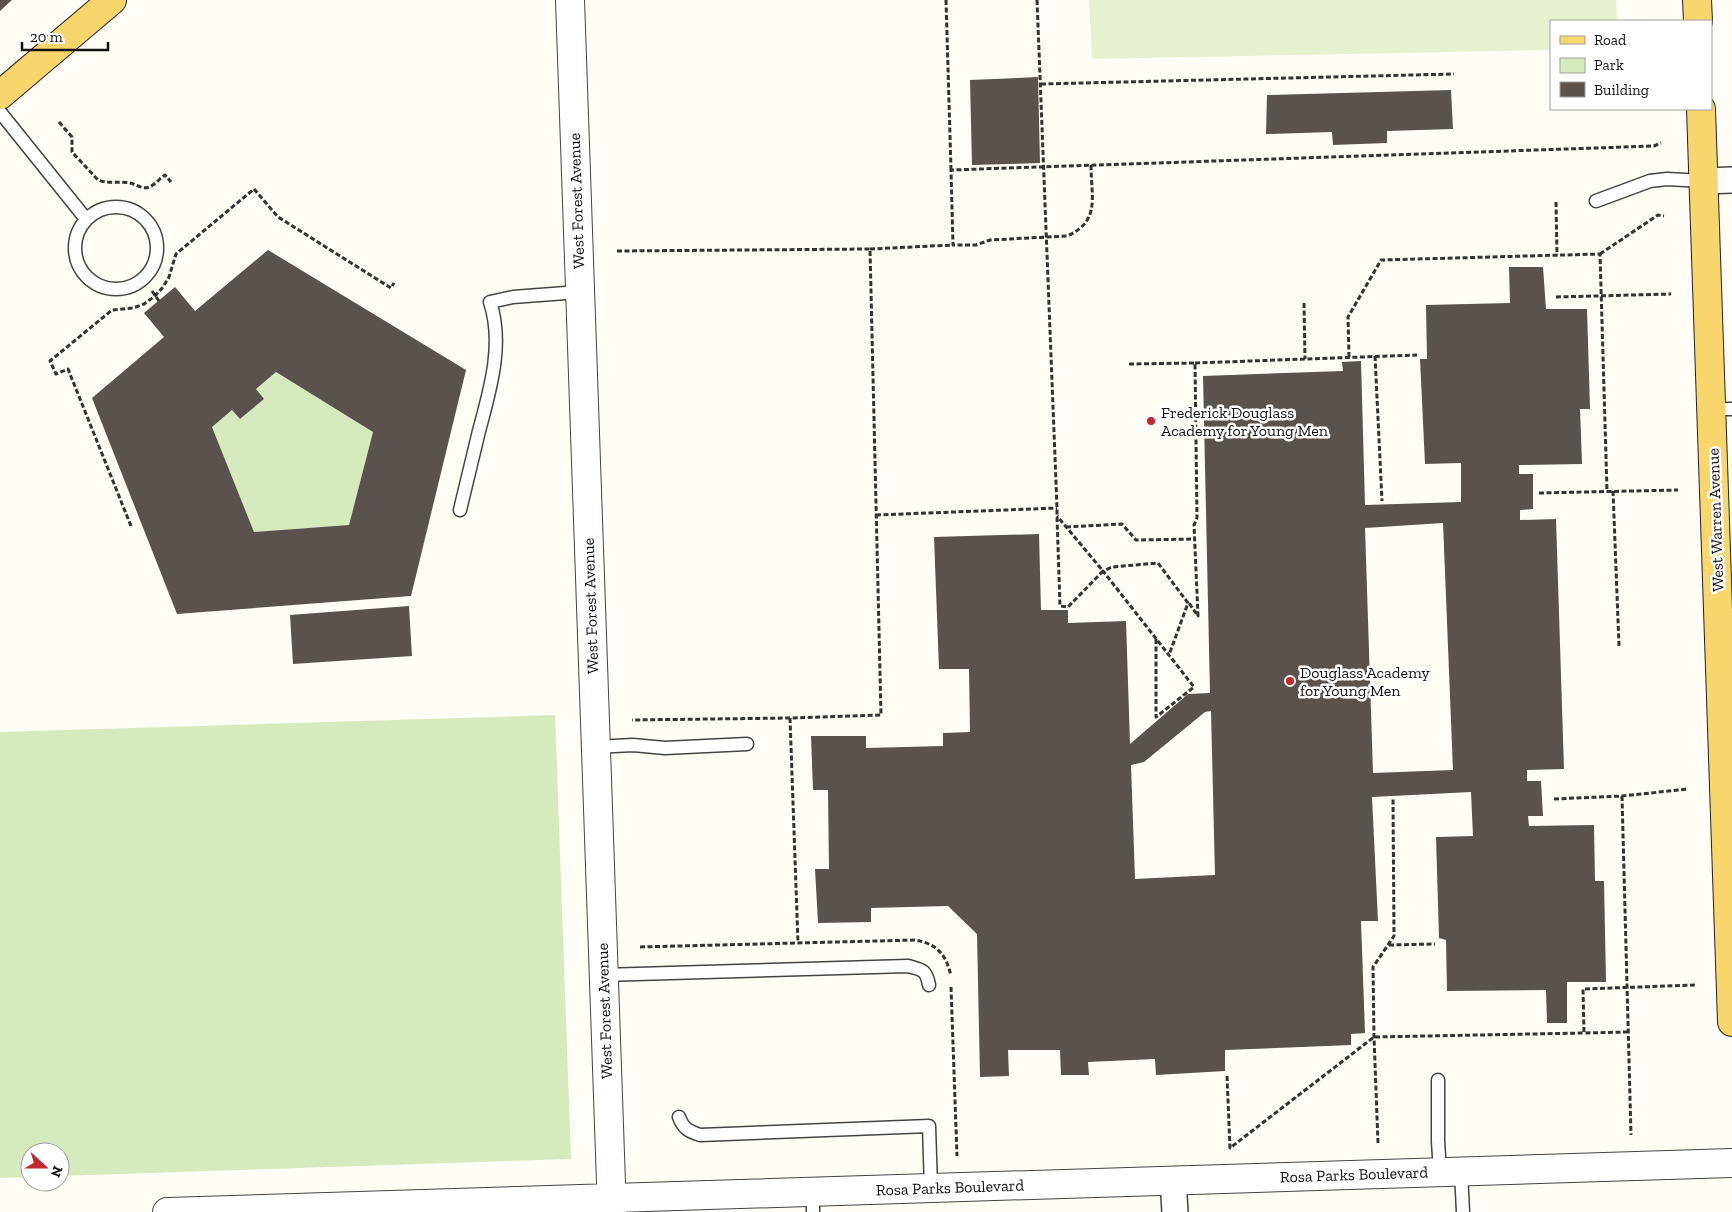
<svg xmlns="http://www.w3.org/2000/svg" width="1732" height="1212" viewBox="0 0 1732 1212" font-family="'Zilla Slab',serif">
  <rect width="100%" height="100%" fill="#fffdf5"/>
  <path fill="#d5ebbd" d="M276,372l97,60 -24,93 -95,7 -42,-105 20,-17 9,9 22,-20 -7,-10z
    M555,715l16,444 -511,17v-24h-30v25l-30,1v-446z"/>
  <path fill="#e6f2cf" d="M1089,0h527l1,21h-66v29l-459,9z"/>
  <path fill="#5a524d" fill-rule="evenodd" d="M0,0h12l-12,11z
    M1038,77l2,86 -68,2 -2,-85z
    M1451,90l2,39 -66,2v12l-54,2 -1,-13 -66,2 1,-39z
    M268,250l198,120 -55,226 -234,18 -85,-216 72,-61 -20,-24 31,-26 20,24zM276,372l97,60 -24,93 -95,7 -42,-105 20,-17 8,9 24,-20 -8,-10z
    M1509,267h34l3,42h41l3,100h-10l2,55 -63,1v9h14v35l-13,1v10l36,-1 8,250 -37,1v11h14l2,35h-15l1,10 65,-1 1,56h9l2,101h-39v41h-20l-1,-33 -99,1 -1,-51 -7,-2 -3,-101 37,-1 -2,-44 -99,5 6,124h-17l4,112 -14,1v11l-126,5v21l-69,4 -1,-16 -67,3 1,13h-28l-1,-25h-52l1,26 -29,1 -3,-143 -29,-28 -77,2v14l-53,1 -3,-54h14l-1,-79h-15l-2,-54h55v12l77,-2v-13l27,-1 -1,-63h-30l-5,-132 105,-3 2,76h27v13l58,-2 4,123 58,-50 22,-1 -7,-317 140,-5 -1,-9 19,-1 4,144 96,-3v-39l-36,1 -5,-105h7l-1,-54 84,-2zM1443,523l10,247 -80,3 -8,-245zM1211,711l4,164 -80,4 -4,-114 13,-3 61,-50z
    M409,606l3,50 -119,8 -3,-49z"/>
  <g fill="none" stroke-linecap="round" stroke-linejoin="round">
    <g stroke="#444" stroke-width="15">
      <path id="service" d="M0,112l86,107
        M1596,201l54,-20 17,-2 36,2
        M75 248a41 41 0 1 1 82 0a41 41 0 1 1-82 0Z
        M1711,409h21
        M460,510c6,-26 13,-53 19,-79 11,-41 25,-87 11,-129l23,-5 66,-5
        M595,747l38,-2 32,3 82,-4
        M603,975l305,-9c14,4 18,3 21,19
        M1438,1080v61l2,31
        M679,1117c4,11 9,14 21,18l229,-9 2,62
        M1461,1171l2,41
        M813,1191v21"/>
    </g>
    <g stroke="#444" stroke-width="28">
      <path id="minor" d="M1703,181l29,-1
        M1173,1180l2,32"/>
    </g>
    <g stroke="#444" stroke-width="30">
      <path id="tertiary" d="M570,0l42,1212
        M167,1212l1565,-49"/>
    </g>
    <g stroke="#222" stroke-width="30">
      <path id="primary" d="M1697,0l1,21
        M0,95l112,-95
        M1701,109l31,913"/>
    </g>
    <path stroke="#333" stroke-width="3" stroke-dasharray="5 2.5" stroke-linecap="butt" d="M946,0l5,170
      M1037,0l20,508v8l3,90 8,1 35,-36 -46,-55
      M1041,84l413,-10
      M59,122l13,15v15l26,28c9,4 22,1 32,3 6,1 13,7 19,4 6,-2 11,-9 16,-12l6,7
      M1091,165c0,32 10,56 -24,71l-77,4 -14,5h-23l-2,-75 703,-24 7,-3
      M1556,202l1,53
      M870,249l83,-4
      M617,251l253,-2 11,466 -91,3 -158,2
      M1600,254l58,-39 6,1
      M152,291l7,10
      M1556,297l115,-3
      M1304,303l1,56
      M1375,356l7,145
      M1349,357l-1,-40 33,-57 219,-6 7,237
      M1195,363l222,-8
      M1129,364l66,-1 2,155 -3,7 4,91 -9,-13
      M1613,491l6,155
      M1539,493l139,-3
      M876,515l181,-7
      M131,526l-63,-157 -12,5 -6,-13 62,-51 21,-2 11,-4 11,-8 8,-9 6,-10 7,-23 78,-65 24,28 113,71 3,-5
      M1066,527l56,-3 14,16 59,-1
      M1156,639v78l38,-30 -91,-116 9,-4 46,-4 30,40 -19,52
      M790,718l8,225
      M1622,796l9,339
      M1554,799l68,-3 66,-7
      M1389,945l46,-1
      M640,947l275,-7c22,4 31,14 36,36
      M951,987l6,169
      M1628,1032l-44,1 -1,-44 113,-4
      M1227,1076l3,72 144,-111 210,-4
      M1378,1143l-4,-106 -1,-70 21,-31 -1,-137"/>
    <use href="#service" stroke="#fff" stroke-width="12"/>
    <use href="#minor" stroke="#fff" stroke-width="25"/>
    <use href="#tertiary" stroke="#fff" stroke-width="28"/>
    <use href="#primary" stroke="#f9d66b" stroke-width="28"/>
  </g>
  <g fill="#c4262e" stroke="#fff" stroke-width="2">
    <circle cx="1151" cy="421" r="5"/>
    <circle cx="1290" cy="681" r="5"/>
  </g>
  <g text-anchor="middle" stroke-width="5" stroke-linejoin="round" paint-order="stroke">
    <g font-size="16" fill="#111" stroke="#fff">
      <text transform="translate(576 201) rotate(-92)" y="6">West Forest Avenue</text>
      <text transform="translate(1715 520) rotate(-92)" y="6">West Warren Avenue</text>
      <text transform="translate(590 606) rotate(-92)" y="6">West Forest Avenue</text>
      <text transform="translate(604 1011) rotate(-92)" y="6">West Forest Avenue</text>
      <text transform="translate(1354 1174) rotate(-2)" y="6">Rosa Parks Boulevard</text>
      <text transform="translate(950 1187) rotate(-2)" y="6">Rosa Parks Boulevard</text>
    </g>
    <g font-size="16" fill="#111" stroke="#fff" text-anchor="start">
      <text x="1161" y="418">Frederick Douglass<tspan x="1161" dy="18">Academy for Young Men</tspan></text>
      <text x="1300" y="678">Douglass Academy<tspan x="1300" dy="18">for Young Men</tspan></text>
    </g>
  </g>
  <rect x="1550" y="20" width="162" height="90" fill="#ffffff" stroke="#a0a0a0"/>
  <rect x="1560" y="36" width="25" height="8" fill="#f9d66b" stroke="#a0a0a0"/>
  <text x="1594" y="45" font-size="15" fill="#111111">Road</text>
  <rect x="1560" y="58" width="25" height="15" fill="#d5ebbd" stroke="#a0a0a0"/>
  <text x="1594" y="70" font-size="15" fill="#111111">Park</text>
  <rect x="1560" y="82" width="25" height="15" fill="#5a524d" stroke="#a0a0a0"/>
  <text x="1594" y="95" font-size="15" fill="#111111">Building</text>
  <g transform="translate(45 1167) rotate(111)"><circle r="24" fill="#ffffff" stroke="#a0a0a0"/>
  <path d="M0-4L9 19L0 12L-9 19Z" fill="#c4262e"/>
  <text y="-8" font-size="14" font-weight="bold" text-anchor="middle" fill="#111111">N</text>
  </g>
  <path d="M22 42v8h86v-8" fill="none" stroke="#111111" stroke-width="2.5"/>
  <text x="30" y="42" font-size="15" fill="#111111" stroke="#ffffff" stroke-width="4" paint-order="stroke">20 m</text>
</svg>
